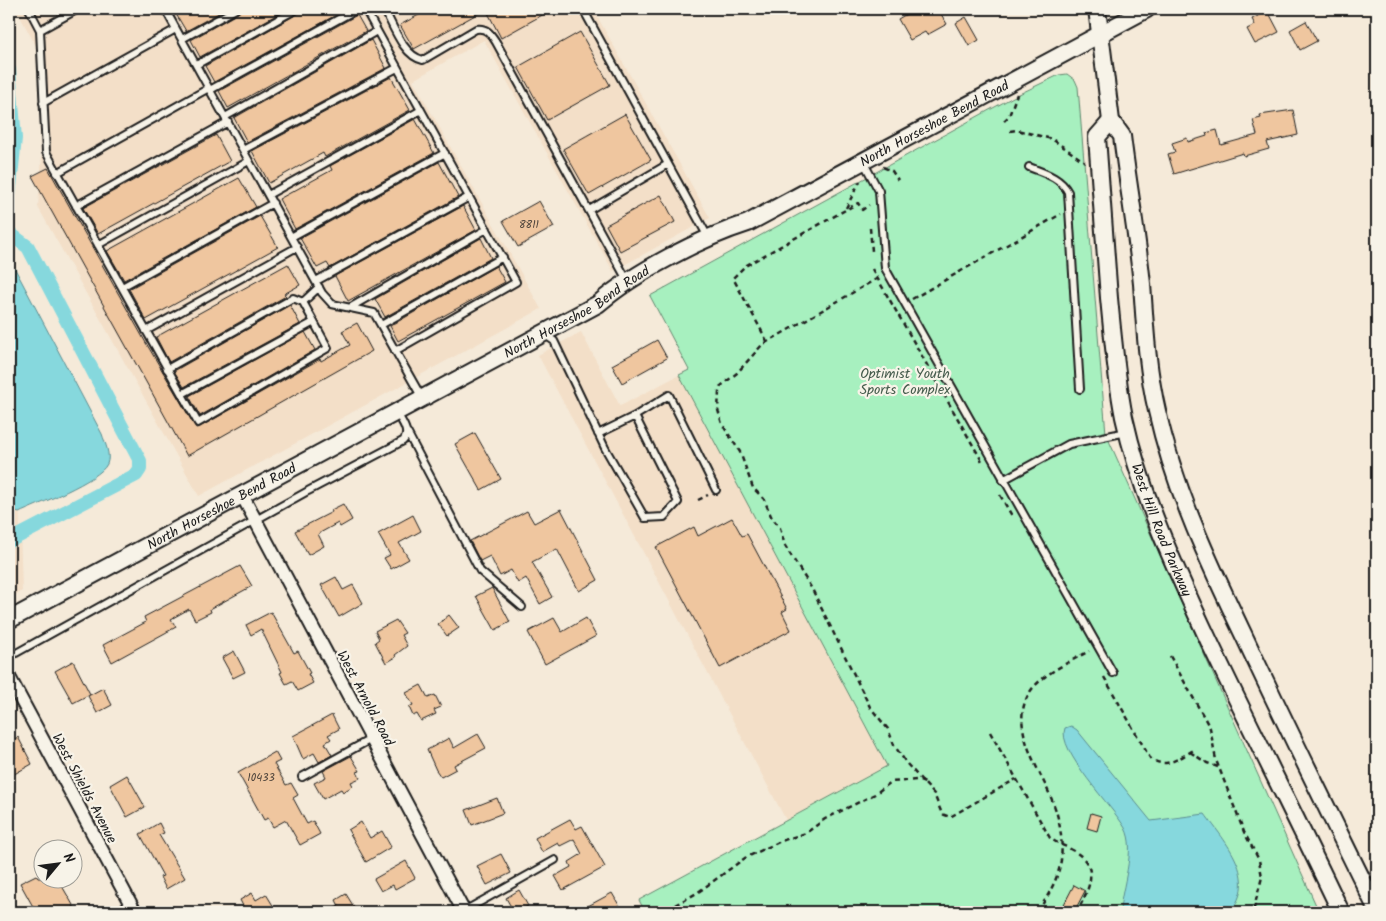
<svg xmlns="http://www.w3.org/2000/svg" width="1386" height="921" viewBox="0 0 1386 921" font-family="Kalam,sans-serif">
  <rect width="100%" height="100%" fill="#f5ead9"/>
  <filter id="ink" filterUnits="userSpaceOnUse"><feTurbulence type="fractalNoise" baseFrequency=".02" numOctaves="2"/><feDisplacementMap in="SourceGraphic" scale="10" xChannelSelector="R" yChannelSelector="G"/><feConvolveMatrix kernelMatrix="1 2 1 2 8 2 1 2 1" color-interpolation-filters="sRGB"/></filter>
  <g filter="url(#ink)">
    <path fill="#f3dfc8" d="M16,9h577l117,209 -97,53 -129,-231 -71,40 128,229 -342,187 -161,-289 5,-64 -7,-97z
      M9,169l13,422 -13,8z
      M581,332l39,74 59,-31 208,391 -101,54 -248,-465z"/>
    <path fill="#a7f0bf" stroke="#62866e" d="M1067,74l8,6 3,7 28,347 213,478h-674l-6,-12 248,-134 -208,-391 10,-5 -39,-74 365,-200 44,-21z"/>
    <path fill="#86d8dd" stroke="#5c8d90" d="M9,263l4,2 89,169c3,9 9,21 5,30 -7,16 -71,41 -88,49l-9,-4 -1,-4z
      M1071,726l6,4 74,91 54,-7c21,29 54,64 25,98h-110c1,-24 17,-62 5,-84 -11,-20 -69,-78 -60,-100z"/>
    <g fill="none" stroke-linecap="round" stroke-linejoin="round">
      <path stroke="#86d8dd" stroke-width="14" d="M9,70l6,68 -6,58
        M9,233l19,14 112,214v8l-4,6 -127,66"/>
    </g>
    <path fill="#efc69f" stroke="#1c1c1c" d="M173,9h53l-40,22z
      M241,9h46l-87,48 -9,-17 47,-27z
      M302,9h45l-133,73 -9,-16 94,-53z
      M430,9h123l-52,29 -15,-29 -72,40 -14,-24z
      M915,9h23l9,15 -20,11 -2,-3 -15,8 -12,-21z
      M1268,11l11,21 -24,12 -8,-15 8,-4 -3,-6z
      M357,15l9,16 -138,77 -9,-17z
      M966,17l13,23 -10,6 -13,-23z
      M1306,21l11,20 -17,9 -10,-20z
      M580,32l30,53 -63,35 -29,-53z
      M371,40l15,28 -139,74 -13,-24z
      M391,77l19,33 -85,47 -2,-4 -54,30 -17,-32z
      M1293,110l5,25 -31,7 2,7 -25,7 -1,-3 -69,21 -6,-20 7,-2 -3,-9 15,-5 1,4 19,-6 -1,-3 11,-3 4,15 36,-10 -4,-15 8,-2 -1,-3z
      M625,114l26,46 -62,35 -26,-46z
      M415,119l19,34 -139,76 -16,-30 53,-29 -2,-4z
      M216,135l14,26 -132,73 -15,-26z
      M439,162l19,35 -128,71 -3,-5 -10,5 -17,-30z
      M48,168l98,175 50,85 4,-1 120,-68 1,2 29,-16 -8,-14 15,-8 15,28 -185,105 -155,-280z
      M239,178l17,29 -132,73 -17,-29z
      M661,195l14,27 -55,29 -14,-26z
      M539,201l15,26 -36,20 -15,-26z
      M463,206l13,24 -128,71 -13,-25z
      M260,216l18,31 -132,73 -17,-31z
      M481,238l10,20 -106,59 -10,-18z
      M288,264l12,21 -16,9 2,2 -117,66 -13,-25z
      M496,266l9,16 -107,59 -8,-15z
      M290,305l10,19 -116,63 -10,-16z
      M305,332l10,18 -115,66 -11,-20z
      M657,340l10,18 -45,25 -10,-18z
      M475,433l26,46 -20,11 -26,-46z
      M343,504l9,16 -12,7 -2,-4 -20,11 6,12 -16,9 -13,-24 37,-19 -1,-2z
      M561,509l37,71 -19,11 -22,-42 -25,13 20,35 -12,7 -14,-26 -8,5 -7,-13 -11,6 -10,-20 -10,5 -10,-20 57,-30 7,12z
      M413,515l8,16 -22,12 10,16 -18,10 -7,-11 6,-3 -12,-21z
      M732,518l10,18 5,-2 40,75 -5,3 9,18 -71,38 -64,-121 38,-20 4,9z
      M240,566l12,20 -42,23 1,3 -16,8 -6,-11 -18,10 5,8 -64,35 -9,-17 43,-23 -2,-5z
      M336,577l7,13 10,-5 10,18 -24,14 -18,-32z
      M492,588l18,34 -15,8 -19,-34z
      M271,612l23,41 4,-2 12,22 -2,1 5,9 -15,8 -6,-10 -6,3 -6,-11 2,-1 -21,-43 -10,6 -5,-10z
      M449,615l10,13 -12,8 -9,-12z
      M554,618l8,14 24,-14 10,18 -51,28 -17,-32z
      M396,620l9,13 -4,2 6,11 -12,9 1,2 -10,6 -11,-21 4,-3 -4,-8z
      M234,651l11,21 -12,6 -11,-20z
      M73,661l17,33 -17,9 -18,-32z
      M421,685l7,13 7,-3 6,12 -7,3 2,4 -15,7 -4,-7 -4,2 -4,-9 4,-2 -7,-12z
      M103,688l9,17 -15,8 -9,-17z
      M332,715l7,14 -11,6 3,4 -6,4 7,12 -13,7 -5,-9 -11,6 -10,-23z
      M478,734l8,14 -32,17 2,4 -15,8 -5,-7 -9,-20 22,-12 5,10z
      M18,737l14,27 -23,13v-35z
      M275,752l5,9 -6,3 12,21 5,-2 7,12 -5,3 14,26 6,-3 7,13 -20,11 -14,-25 -13,7 -5,-9 -4,2 -26,-47z
      M351,756l9,15 -3,1 3,6 -9,4 2,4 -10,6 -2,-3 -18,10 -9,-16 12,-6 -3,-6z
      M127,775l18,32 -18,10 -17,-32z
      M497,798l6,15 -31,12 -6,-15z
      M1091,813l10,3 -4,15 -10,-3z
      M570,819l6,10 6,-3 23,41 -42,23 -8,-14 16,-9 -2,-5 13,-8 -8,-15 -14,7 -2,-3 -16,9 -7,-14z
      M361,822l9,16 12,-7 9,16 -25,15 -18,-32z
      M159,823l5,10 -5,2 26,43 -19,11 -6,-12 3,-1 -23,-42z
      M501,854l10,19 -24,12 -10,-19z
      M406,861l9,17 -20,11 -2,-4 -12,6 -7,-12z
      M36,875l2,3h39l-15,8 15,26h-41l-16,-29z
      M1074,885l11,6 -11,21h-14z
      M519,890l9,16 -14,6 -8,-14z
      M252,893l4,7 10,-6 11,18h-31l-6,-12z
      M612,893l11,19h-46z
      M346,894l11,18h-29l11,-6 -3,-6z"/>
    <g fill="none" stroke-linecap="round" stroke-linejoin="round">
      <g stroke="#1c1c1c" stroke-width="10">
        <path id="service" d="M29,9l11,21 6,122 152,271 130,-75 -25,-46 16,-15
          M165,9l157,284 10,11 42,9 48,85
          M365,9l151,273 -121,69
          M384,9c9,16 19,47 39,51l53,-31c10,-2 15,5 20,13l131,238
          M583,9l125,228
          M40,30l38,-21
          M182,39l54,-30
          M196,65l101,-56
          M210,90l147,-81
          M43,103l133,-74
          M225,117l152,-86
          M243,150l154,-82
          M864,163l15,28 6,77 228,405
          M1029,167c15,6 31,10 39,25l12,197
          M57,173l152,-85
          M268,195l153,-85
          M76,206l152,-84
          M589,210l79,-46
          M291,237l154,-84
          M98,245l151,-84
          M316,281l153,-84
          M122,287l151,-84
          M351,307l136,-78
          M381,325l122,-68
          M146,331l151,-84
          M544,334l10,7 51,107 40,70 19,-1 14,-15 -43,-86
          M167,369l126,-71 10,4
          M182,394l132,-72
          M407,432l73,139 42,36
          M598,434l37,-18 34,-21 47,95
          M1003,480l66,-36 58,-12
          M9,657l299,-166 95,-50c8,-8 -1,-19 -6,-28
          M302,777l69,-38
          M464,911l91,-51"/>
      </g>
      <g stroke="#1c1c1c" stroke-width="16">
        <path id="minor" d="M243,497l221,415
          M9,677l126,235"/>
      </g>
      <g stroke="#1c1c1c" stroke-width="20">
        <g id="tertiary">
          <path d="M1097,9l14,112 11,15c6,49 15,98 20,148 3,42 5,85 15,127 18,80 53,154 88,227 43,92 88,182 132,272"/>
          <path id="s1" d="M1111,121l-14,16c4,53 8,107 12,161 4,40 7,79 15,119 17,78 51,151 85,224 43,91 89,180 132,271"/>
          <path id="s2" d="M9,620l589,-316c37,-32 103,-66 150,-81l399,-214"/>
        </g>
      </g>
      <path stroke="#1c1c1c" stroke-width="2.5" stroke-dasharray="5 4" stroke-linecap="butt" d="M1004,121l5,-5 8,-22
        M1010,131l7,-1 35,9 33,23
        M883,167l9,4 6,9
        M846,208l14,-27
        M870,228l2,23
        M872,269l110,192
        M878,278l-116,67 -25,28 -16,13 -2,6 -1,18 4,14 18,28 13,36 11,11 7,17 9,12 5,18 27,43 58,118 18,22 6,16 13,19 27,30 8,20 8,3 66,-38
        M912,299l149,-85
        M767,341l-34,-63 12,-12 113,-63 4,7 7,-5
        M1000,495l12,21
        M698,500l10,-5
        M1170,656l40,72 6,32 28,72 15,28 3,17 -9,35
        M1104,677l46,81c15,12 29,0 44,-8
        M990,732l60,106c9,7 19,9 27,15 24,17 10,39 0,59
        M1190,752l17,11 11,4
        M670,912l3,-6 24,-13 48,-35 36,-17 25,-8 19,-14 50,-25 16,-12 26,-2 8,3
        M1038,912c10,-17 20,-32 23,-52 2,-20 -1,-41 -9,-60 -13,-33 -46,-76 -20,-111 14,-17 38,-27 57,-38"/>
      <use href="#service" stroke="#f7f3e8" stroke-width="6"/>
      <use href="#minor" stroke="#f7f3e8" stroke-width="12"/>
      <use href="#tertiary" stroke="#f7f3e8" stroke-width="16"/>
    </g>
  </g>
  <g text-anchor="middle" stroke-width="4.5" stroke-linejoin="round" paint-order="stroke">
    <g font-size="11" fill="#51463d">
      <text x="529" y="228">8811</text>
      <text x="261" y="781">10433</text>
    </g>
    <g font-size="14" fill="#1c1c1c" stroke="#f7f3e8">
      <text dy="5" stroke="none"><textPath href="#s2" startOffset="1051">North Horseshoe Bend Road</textPath></text>
      <text dy="5" stroke="none"><textPath href="#s2" startOffset="646">North Horseshoe Bend Road</textPath></text>
      <text dy="5" stroke="none"><textPath href="#s2" startOffset="241">North Horseshoe Bend Road</textPath></text>
      <text dy="5" stroke="none"><textPath href="#s1" startOffset="422">West Hill Road Parkway</textPath></text>
      <text transform="translate(366 698) rotate(62)" y="5">West Arnold Road</text>
      <text transform="translate(85 788) rotate(62)" y="5">West Shields Avenue</text>
    </g>
    <g font-size="14" fill="#465c4d" stroke="#f7f3e8">
      <text x="905" y="378">Optimist Youth<tspan x="905" dy="16">Sports Complex</tspan></text>
    </g>
  </g>
  <rect width="1386" height="921" fill="none" stroke="#f7f3e8" stroke-width="30"/>
  <rect x="15" y="15" width="1356" height="891" fill="none" stroke="#1c1c1c" stroke-width="2" filter="url(#ink)"/>
  <g transform="translate(58 864) rotate(61)"><circle r="24" fill="#f7f3e8" stroke="#9f9d96"/>
  <path d="M0-4L9 19L0 12L-9 19Z" fill="#1c1c1c"/>
  <text y="-8" font-size="14" font-weight="bold" text-anchor="middle" fill="#1c1c1c">N</text>
  </g>
</svg>
